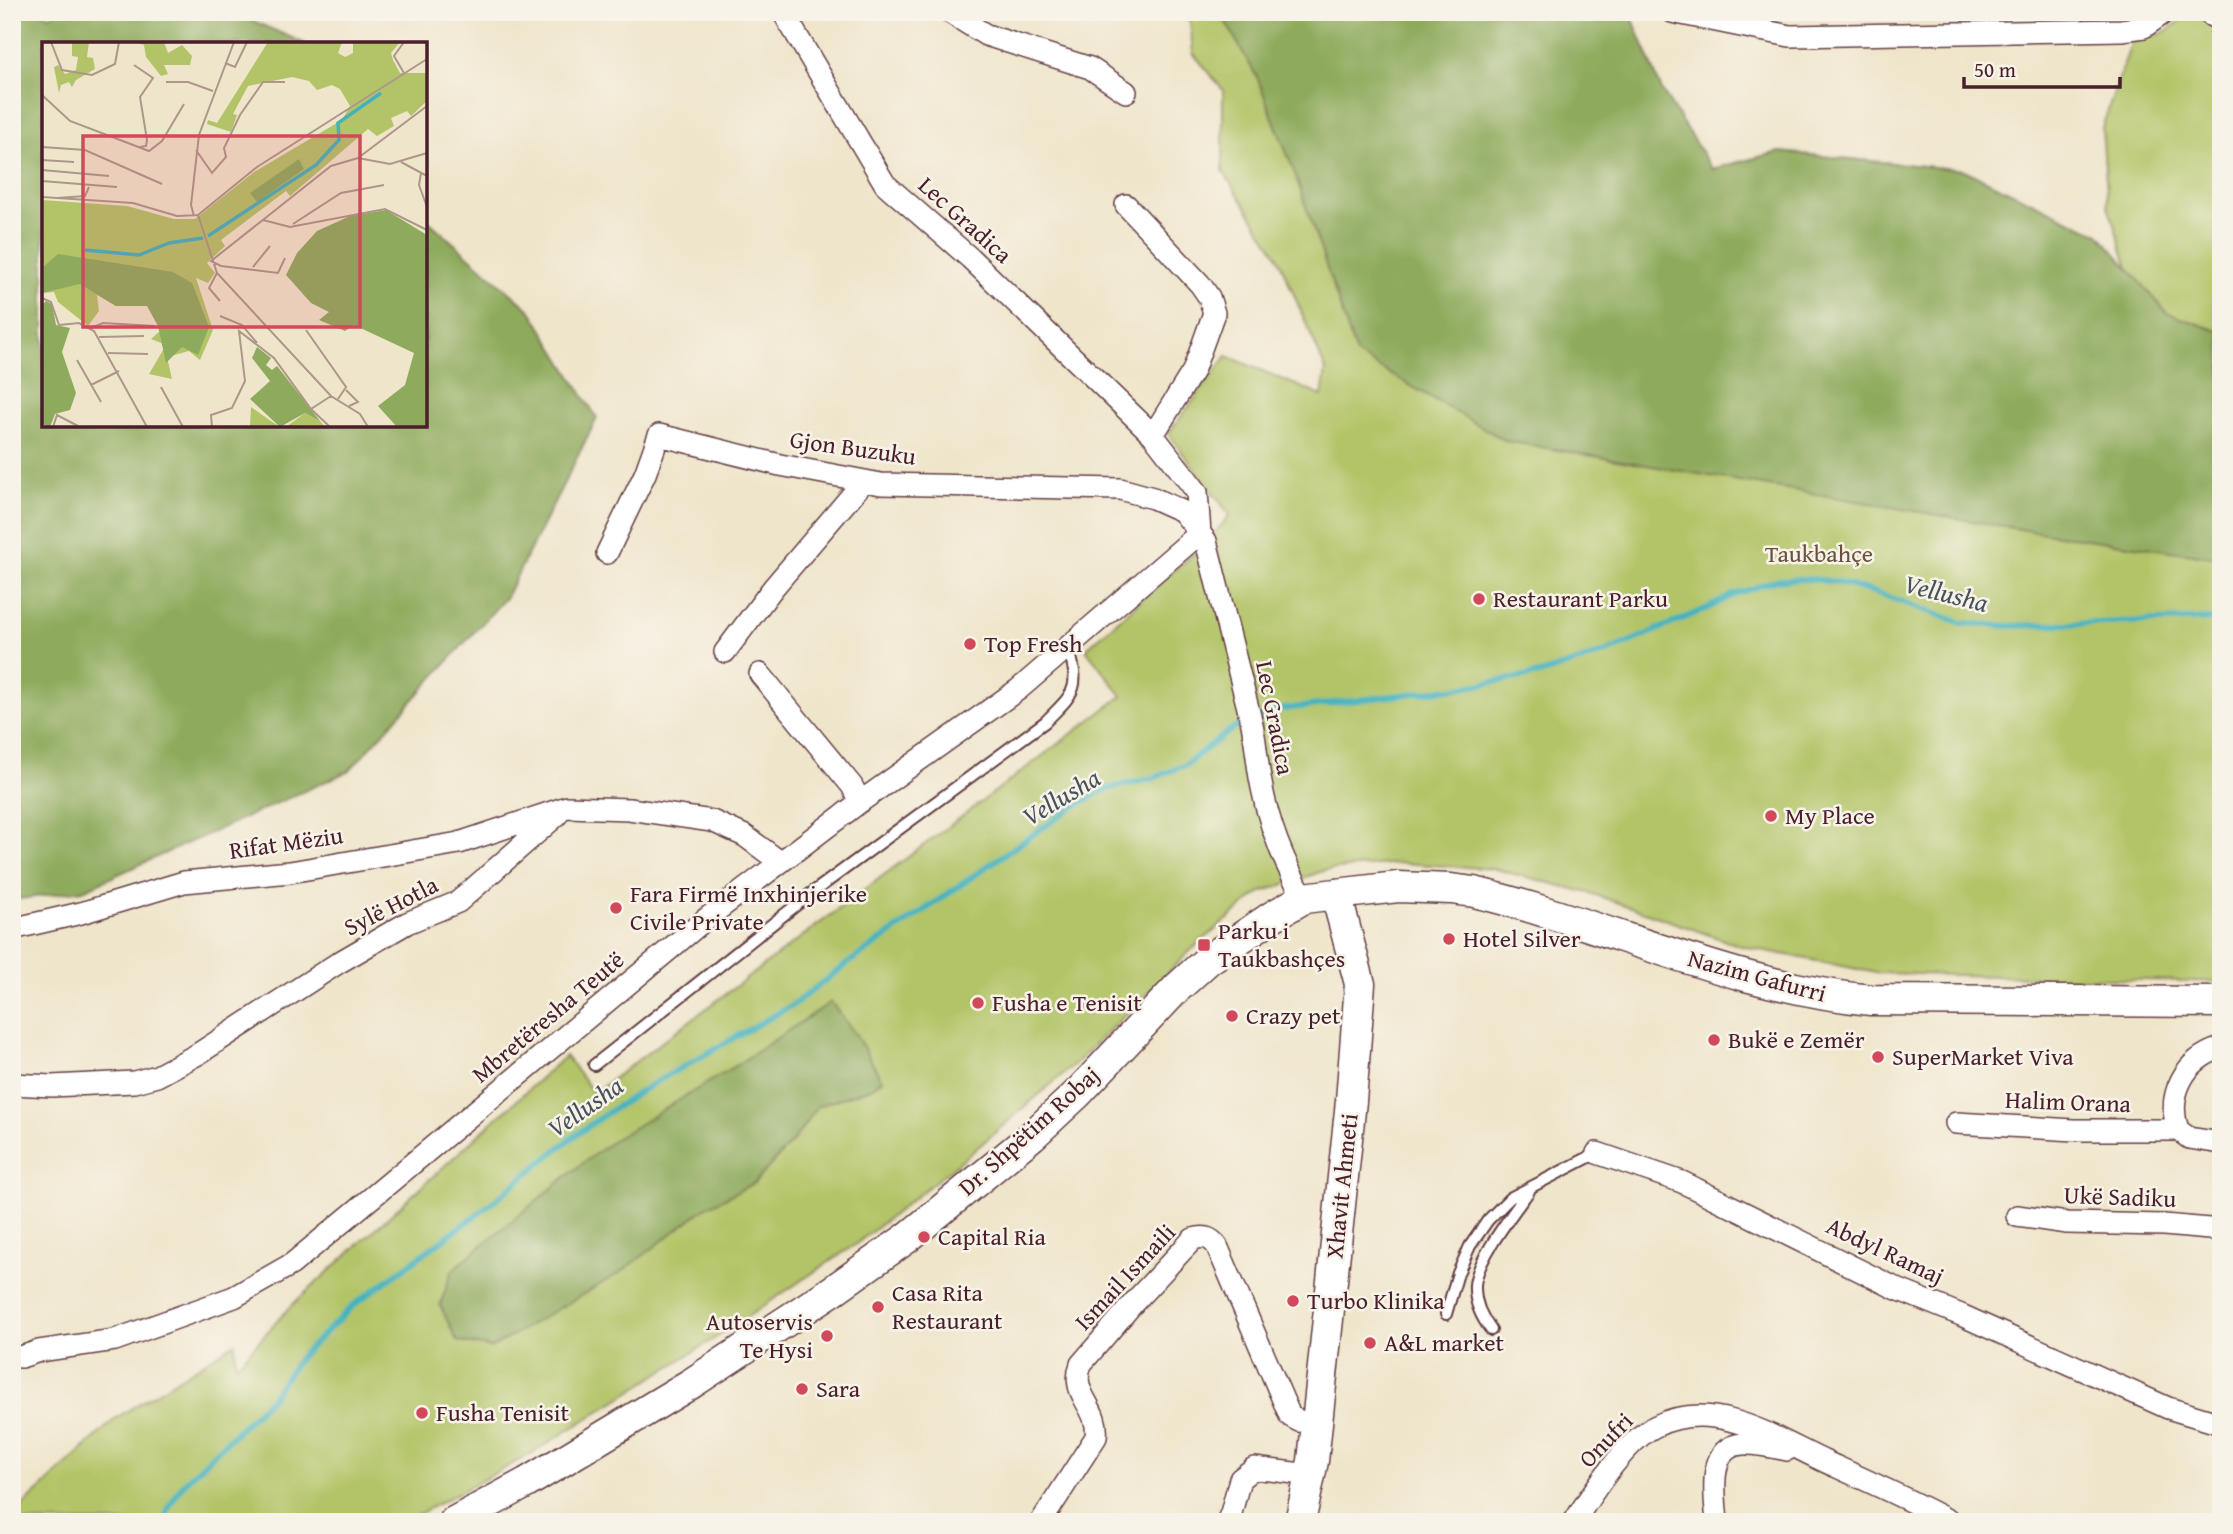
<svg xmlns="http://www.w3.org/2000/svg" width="2233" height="1534" viewBox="0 0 2233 1534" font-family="'Gentium Book Plus',serif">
  <rect width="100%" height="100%" fill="#f7f3e8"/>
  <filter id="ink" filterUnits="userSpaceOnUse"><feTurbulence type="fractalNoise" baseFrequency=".0143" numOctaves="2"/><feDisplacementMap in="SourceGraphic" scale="14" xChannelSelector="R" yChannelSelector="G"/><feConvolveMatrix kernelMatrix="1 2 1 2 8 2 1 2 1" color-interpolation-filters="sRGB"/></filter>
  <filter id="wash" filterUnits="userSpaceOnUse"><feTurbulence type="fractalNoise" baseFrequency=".00686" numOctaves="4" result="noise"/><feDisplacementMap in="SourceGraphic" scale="28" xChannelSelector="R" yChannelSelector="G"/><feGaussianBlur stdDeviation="1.57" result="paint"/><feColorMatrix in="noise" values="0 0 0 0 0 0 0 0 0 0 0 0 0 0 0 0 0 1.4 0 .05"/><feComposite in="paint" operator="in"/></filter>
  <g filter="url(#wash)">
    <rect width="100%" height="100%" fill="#efe5ca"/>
    <path fill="#b3c468" stroke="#7e724a" stroke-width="2" d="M1189,12h425l8,57 90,100 67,-17 185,18 135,64 30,36 -21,-64 -6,-78 30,-87c26,-5 38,-7 54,-29h8l27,22v948l-344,-9 -136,-27 -148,-52 -98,-25 -95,-6 -74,7 -67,23 -69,58 -113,111 -106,91 -115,91 -142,95 -185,116 -125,67h-392v-6l104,-98 119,-75 1,23 56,-61 273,-249 29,37 528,-397 -36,-47 125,-111 19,-23 -62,-81 59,-78 95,40 4,-26 -49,-115 -54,-84v-81l-30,-37z"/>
    <path fill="#8eaa5c" stroke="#6c6444" stroke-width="2" d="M12,12h30l8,4 6,-4h176l74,32h-262v381h381v-207l106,93 66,107 -91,179 -157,174 -266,119 -71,10z
      M1220,12h410l32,79 50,78 67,-17 185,18 135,64 68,79 54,19v226l-184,-26 -531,-91 -150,-87 -61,-180 -38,-97z
      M831,1002l25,33 26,45 -11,8 -53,18 -25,35 -39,42 -49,25 -82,63 -132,77 -34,-7 -17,-36 13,-36 126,-103 36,-27 117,-71z"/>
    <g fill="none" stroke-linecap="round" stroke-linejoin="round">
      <path stroke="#43b2be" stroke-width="6" d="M164,1522l6,-17 14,-22 87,-85 29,-41 55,-53 124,-91 86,-70 36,-26 48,-31 145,-82 53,-40 227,-158 33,-17 47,-11 31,-13 47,-36 44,-19 190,-23 74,-13 66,-22 104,-45 25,-13 42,-14 33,-1 27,3 37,10 88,31 45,3 211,-7"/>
    </g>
  </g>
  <g filter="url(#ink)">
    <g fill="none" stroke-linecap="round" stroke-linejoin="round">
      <g stroke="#633d43" stroke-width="14">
        <path id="lane" d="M594,1065l215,-170 236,-173c30,-30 36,-33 23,-75
          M1446,1314l12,-41 12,-27 18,-26 22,-22 87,-45
          M1491,1330c-10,-13 -17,-27 -16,-45 2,-26 38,-72 54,-94"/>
      </g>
      <g stroke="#633d43" stroke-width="24">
        <path id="street" d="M783,12l102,172 85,74 183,177 44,57 3,41 6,8c15,61 31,122 46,183 4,19 5,39 9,59 7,39 23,80 43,115
          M949,12l37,23 104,33 36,24
          M1672,12l118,24 332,-6 22,-3 17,-12 1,-3
          M1126,205l74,79 9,13 5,16 -21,58 -40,64
          M725,652l48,-64 91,-107
          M760,674l92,112 8,16
          M12,929l69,-16 103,-31 106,-10 169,-29 108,-36 62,2 83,12 33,15 35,26
          M12,1084l40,2 82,-4 23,-6 41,-22 140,-91 69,-40 51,-21 99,-87
          M1956,1123l118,7h104l11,8 32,5
          M2178,1130c-12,-36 7,-71 43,-82
          M1597,1153l85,29 215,107 64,26 207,93 53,16
          M2017,1216l50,7 97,2 57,5
          M12,1356l9,1 18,-6 76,-11 119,-43 58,-33 415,-346 153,-116 159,-113 181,-156 -18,-22 -29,-13 -33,-9 -239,-5 -101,-19 -121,-30 -14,39 -38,79
          M1041,1522l55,-85c4,-31 -27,-41 -15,-73l55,-64 57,-61c11,-3 17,-2 24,7l73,170 9,5 18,2
          M1227,1522l4,-9 9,-34 14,-11 56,7
          M1574,1522c18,-29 52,-82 82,-96 59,-29 118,12 170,36 42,19 85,38 125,60
          M1717,1522c-2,-26 -11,-76 26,-78 14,-1 30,3 44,6"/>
      </g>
      <g stroke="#633d43" stroke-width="33">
        <path id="secondary" d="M2214,12l7,3
          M454,1522l72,-39 166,-100 140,-92 75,-53 126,-103 45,-42 99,-105 31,-28 65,-44 31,-18 32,-4 62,-7 53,2 23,3c133,32 259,95 397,108l350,2
          M1300,1522l13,-61 38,-360 9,-117 -24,-90"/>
      </g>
      <use href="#lane" stroke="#fff" stroke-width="10"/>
      <use href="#street" stroke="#fff" stroke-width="21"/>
      <use href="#secondary" stroke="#fff" stroke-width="30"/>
    </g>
  </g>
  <g fill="#d1495b" stroke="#f7f3e8" stroke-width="2.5">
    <circle cx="1479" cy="599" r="7"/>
    <circle cx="970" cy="644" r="7"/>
    <circle cx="1771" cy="816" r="7"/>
    <circle cx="616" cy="908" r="7"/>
    <circle cx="1449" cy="939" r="7"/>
    <rect x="1197" y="938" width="14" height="14" rx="3.5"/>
    <circle cx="978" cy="1003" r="7"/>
    <circle cx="1232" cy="1016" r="7"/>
    <circle cx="1714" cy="1040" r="7"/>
    <circle cx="1878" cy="1057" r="7"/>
    <circle cx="924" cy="1237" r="7"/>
    <circle cx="1293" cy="1301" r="7"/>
    <circle cx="878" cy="1307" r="7"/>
    <circle cx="827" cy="1336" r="7"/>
    <circle cx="1370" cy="1343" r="7"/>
    <circle cx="802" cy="1389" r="7"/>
    <circle cx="422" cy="1413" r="7"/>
  </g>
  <g text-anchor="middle" stroke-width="5" stroke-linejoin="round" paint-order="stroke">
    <g font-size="24" fill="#4a1f2b" stroke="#f7f3e8">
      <text transform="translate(965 220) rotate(42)" y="8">Lec Gradica</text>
      <text transform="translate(853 448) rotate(8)" y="8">Gjon Buzuku</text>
      <text transform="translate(1275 718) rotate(79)" y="8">Lec Gradica</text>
      <text transform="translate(286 843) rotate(-8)" y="8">Rifat Mëziu</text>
      <text transform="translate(391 906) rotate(-27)" y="8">Sylë Hotla</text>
      <text transform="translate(1757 976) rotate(15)" y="8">Nazim Gafurri</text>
      <text transform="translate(548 1017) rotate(-40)" y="8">Mbretëresha Teutë</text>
      <text transform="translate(2068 1102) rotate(2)" y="8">Halim Orana</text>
      <text transform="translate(1029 1131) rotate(-42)" y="8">Dr. Shpëtim Robaj</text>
      <text transform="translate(1342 1186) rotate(-84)" y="8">Xhavit Ahmeti</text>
      <text transform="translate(2120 1197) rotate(2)" y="8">Ukë Sadiku</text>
      <text transform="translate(1885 1251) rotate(25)" y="8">Abdyl Ramaj</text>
      <text transform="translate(1125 1277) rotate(-47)" y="8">Ismail Ismaili</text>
      <text transform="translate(1606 1440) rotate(-46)" y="8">Onufri</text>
    </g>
    <g font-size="24" fill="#6a513d" stroke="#f7f3e8">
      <text x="1819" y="562">Taukbahçe</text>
    </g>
    <g font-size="24" fill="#4a1f2b" stroke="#f7f3e8" text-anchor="start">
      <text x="1493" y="607">Restaurant Parku</text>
      <text x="984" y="652">Top Fresh</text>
      <text x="1785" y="824">My Place</text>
      <text x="630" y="902">Fara Firmë Inxhinjerike<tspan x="630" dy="28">Civile Private</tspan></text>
      <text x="1218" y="939">Parku i<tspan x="1218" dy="28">Taukbashçes</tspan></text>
      <text x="1463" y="947">Hotel Silver</text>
      <text x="992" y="1011">Fusha e Tenisit</text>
      <text x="1246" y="1024">Crazy pet</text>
      <text x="1728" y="1048">Bukë e Zemër</text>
      <text x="1892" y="1065">SuperMarket Viva</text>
      <text x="938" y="1245">Capital Ria</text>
      <text x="892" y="1301">Casa Rita<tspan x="892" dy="28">Restaurant</tspan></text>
      <text x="1307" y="1309">Turbo Klinika</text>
      <text x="813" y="1330" text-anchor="end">Autoservis<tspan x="813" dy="28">Te Hysi</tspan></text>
      <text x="1384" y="1351">A&amp;L market</text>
      <text x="816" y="1397">Sara</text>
      <text x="436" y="1421">Fusha Tenisit</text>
    </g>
    <g font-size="26" font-style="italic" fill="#48525e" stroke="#f7f3e8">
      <text transform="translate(1946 593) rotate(14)" y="9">Vellusha</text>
      <text transform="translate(1061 797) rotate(-31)" y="9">Vellusha</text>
      <text transform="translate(585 1107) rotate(-35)" y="9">Vellusha</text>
    </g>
  </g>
  <g transform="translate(42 42)">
    <rect width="385" height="385" fill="#efe5ca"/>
    <path d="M30,0h17l-2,15 6,1 2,11 -19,11 -4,7 -3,-5 -8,3 -2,8 -5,-26 4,-2 7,9 11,-4 2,-13 -6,-1zM93,0h29l4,11 14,-8 10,11 -2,9h-26l4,9 -7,2 -15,-19 -2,-12zM226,0h74l-4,11 7,4 8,-4v-11h47l-9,11 2,7 7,13h27v28l-16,15 -4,-5 -16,7 3,8 -17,10 -9,-7 -78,67 -4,-5 -65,49 4,6 -18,17 8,10 -7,10 -12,-5 17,52 -13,30 -11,-9 -22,6 5,22 -23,-5 17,-29 -15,-6 9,-8 -1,-13 -12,-12h-31l-19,-11 2,16 -11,15 -30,-24 -4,-10 -12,1v-93l85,6 47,13h21l59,-47 88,-52 8,-14 -10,-17 -8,-4 -15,5 -8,-9 -17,-4 -44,9 -15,28 4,1 -6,17 -24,-8 1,-4 9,3zM209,365l17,12 12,8h-30zM263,371l15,8 5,6h-39z" fill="#b3c468"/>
    <path d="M257,117l5,10 -47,33 -7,-9zM344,168l41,25v192h-30l-19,-21 27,-21 9,-32 -60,-28 -9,6 -26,-11 10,-8 -18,-9 -25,-28 11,-22 20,-22 33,-15zM16,212l115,18 19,11 17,44 -11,28 -16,-8 -16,16 -8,-37 -11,-20h-31l-36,-22 -38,9v-25zM4,259l6,3 4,21 14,3 -8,24 14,41 -6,17 -15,4 -5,13 -8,-3v-119zM215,305l14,11 -5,7 6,5 5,-4 43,55 -15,-8 -25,14 -30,-28 20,-18 -18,-23z" fill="#8eaa5c"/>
    <path fill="none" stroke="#43b2be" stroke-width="3.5" d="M166,194l108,-71 23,-25 -1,-17 43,-30M43,208l54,5 30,-12 34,-5"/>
    <path fill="none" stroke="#ad968a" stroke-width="2" d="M9,0l11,28 30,5 23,-11 4,-22M183,21l10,4 12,-25M92,23l19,13 -13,19 7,43 -1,6 -6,1M362,31l-10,-17 10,-14M124,40h22l25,9M0,53l28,26 79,30 13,-10 22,-37M0,105l43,3 77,34M154,108l16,23 14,-16 -2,-9 16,-33 23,-33h22M316,116l69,-52M0,118l32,2M359,120l26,14M0,128l67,6M379,131l-2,12 8,22M0,139l75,6M0,155l91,6 44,13 21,-1 59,-48 170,-108M15,156l28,-2 4,-9M156,173l19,58 114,123 29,18 8,13M152,174l-3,-11 8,-70 35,-93M221,178l27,7 95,-18 42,21M251,182l48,-31 43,-8M243,216l-7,15 -57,-7 -10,-5 120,-95 27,-8 32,6 37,-11M211,225l17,-21M175,231l-8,15 11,13M0,256l9,4 8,23 20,-2 15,8 53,96M178,274l22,9 15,18M49,286l12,-5 52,3M264,288l40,57 -8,12M57,295l45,-1M66,311l40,1M35,318l24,42M49,343l28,-14M119,345l22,40M304,348l12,12 -9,4M269,367l20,-13M11,385l4,-12 21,11M170,385l-1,-12 21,-7 13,-27 -6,-50 35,27 37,51 19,18"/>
    <path fill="#d1495b" fill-opacity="0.15" stroke="#d1495b" stroke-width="3.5" d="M41,94h277v191h-277z"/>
    <rect width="385" height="385" fill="none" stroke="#4a1f2b" stroke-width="3.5"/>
  </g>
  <rect width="2233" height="1534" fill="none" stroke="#f7f3e8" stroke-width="42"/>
  <path d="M1964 77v10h156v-10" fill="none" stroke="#4a1f2b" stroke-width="3.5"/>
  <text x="1974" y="77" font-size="21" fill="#4a1f2b" stroke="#f7f3e8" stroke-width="5" paint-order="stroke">50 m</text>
</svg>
